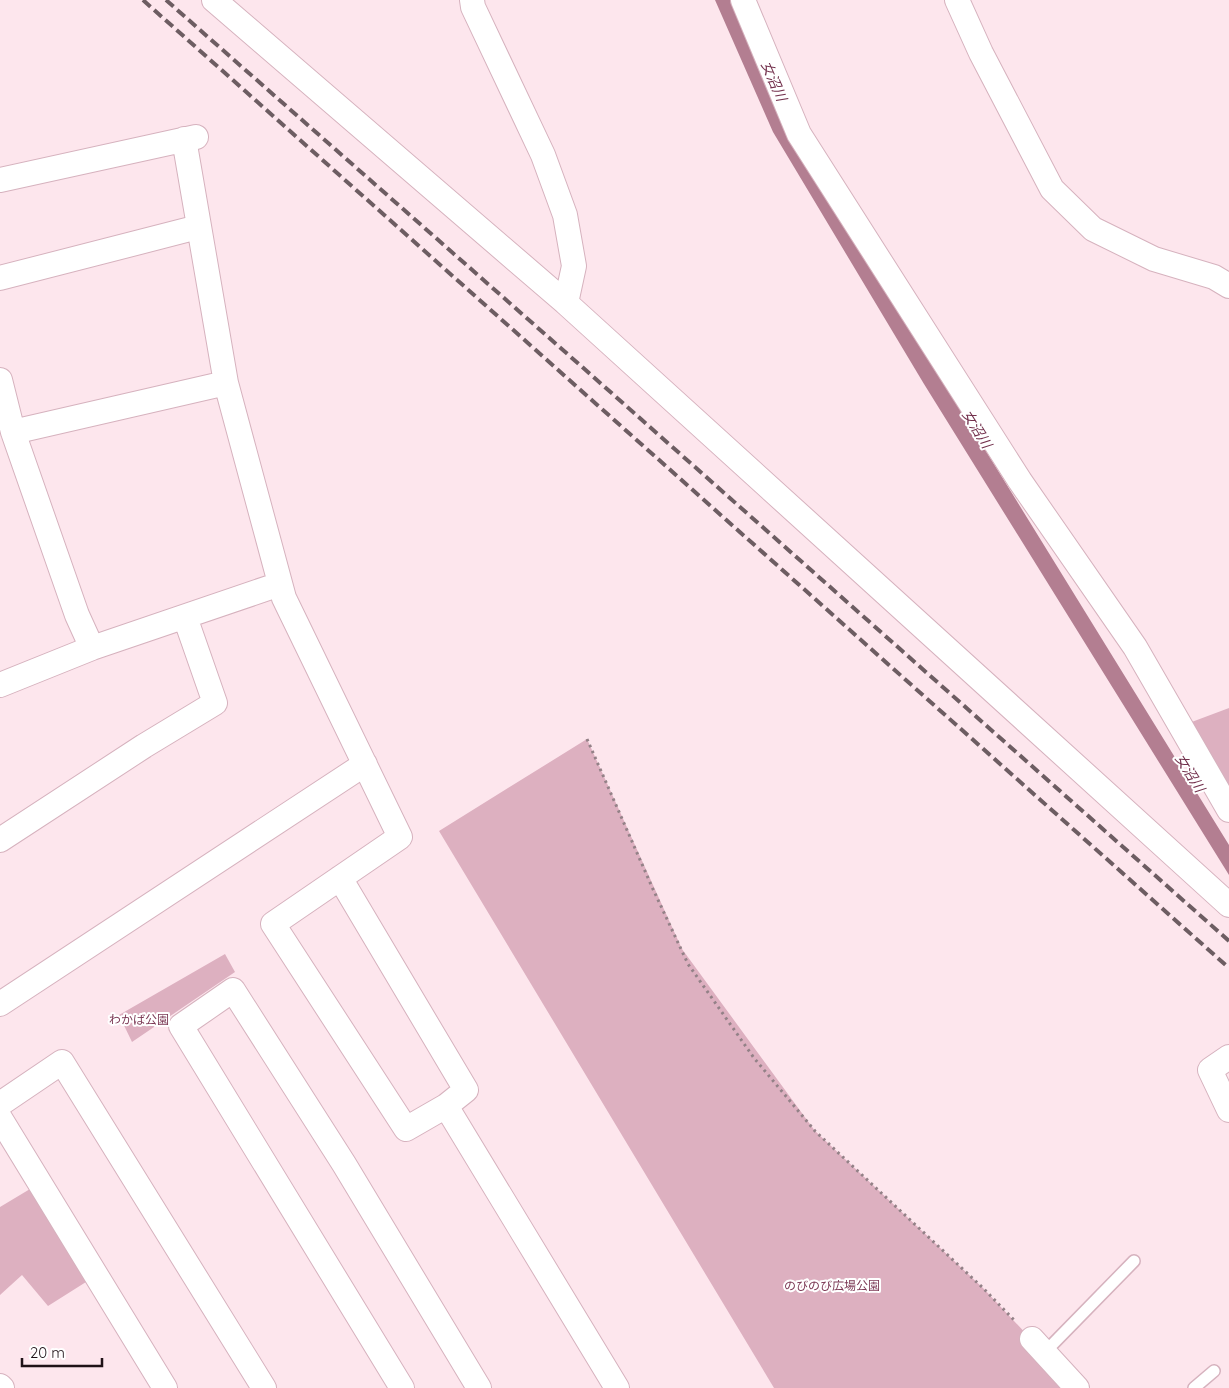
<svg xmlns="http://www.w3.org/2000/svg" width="1229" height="1388" viewBox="0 0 1229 1388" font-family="Quicksand,'Noto Sans JP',sans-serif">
  <rect width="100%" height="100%" fill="#fde6ed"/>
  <path fill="#ddb0c0" d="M1229,708v102l-48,-84z
    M587,739l95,210 133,182 168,157 94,100h-303l-335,-557z
    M225,954l10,18 -103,70 -13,-27z
    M30,1189l56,93 -38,24 -26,-31 -22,20v-88z"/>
  <path fill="#b37e91" d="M715,0h19l205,375 290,470v30l-305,-491 -151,-252z"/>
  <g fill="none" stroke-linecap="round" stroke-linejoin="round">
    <g stroke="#d6b2be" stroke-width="14">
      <path id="lane" d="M1045,1352l89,-91
        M1194,1388l20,-17"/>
    </g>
    <g stroke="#d6b2be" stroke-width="26">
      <path id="street" d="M214,0l352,303 663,602
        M472,0l1,7 70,148 22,60 9,51 -8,37
        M743,0l56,134 221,347 115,166 94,163
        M957,0l24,53 71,136 41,40 61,30 60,18 15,9
        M184,139l42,244 58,215 116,239 -127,87 133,205 40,-23 171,282
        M0,180l196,-43
        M0,278l198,-51
        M0,380l13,52 64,183 15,33
        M13,432l213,-49
        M0,685l92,-37 188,-64
        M0,840l144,-94 71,-43 -30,-86
        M340,878l126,212 -20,16
        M0,1004l365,-240
        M1229,1057l-19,13 19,40
        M0,1104l62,-42 202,326
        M0,1118l165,270
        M1032,1339l45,49
        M0,1386l2,2
        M402,1388l-221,-362 52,-36 111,174 135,224"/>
    </g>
    <path stroke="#938187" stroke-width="3" stroke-dasharray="2.5 4" stroke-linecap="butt" d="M587,739l65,148 36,77 66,94 61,73 168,157 32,33"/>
    <use href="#lane" stroke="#fff" stroke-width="11"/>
    <use href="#street" stroke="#fff" stroke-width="24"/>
    <path stroke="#6d5d62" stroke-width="4" stroke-dasharray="10 5" stroke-linecap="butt" d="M143,0l1086,968
      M166,0l423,373 640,568"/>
  </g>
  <g text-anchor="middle" stroke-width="4" stroke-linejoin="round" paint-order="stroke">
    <g font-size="12" fill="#7c3955" stroke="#fff">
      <text x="139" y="1024">わかば公園</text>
      <text x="832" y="1290">のびのび広場公園</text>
    </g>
    <g font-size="14" font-style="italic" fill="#73314d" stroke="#fff">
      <text transform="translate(774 81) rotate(66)" y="5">女沼川</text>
      <text transform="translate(977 429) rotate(58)" y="5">女沼川</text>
      <text transform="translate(1190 773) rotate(58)" y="5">女沼川</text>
    </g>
  </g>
  <path d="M22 1358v8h80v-8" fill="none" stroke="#1f1217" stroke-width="2.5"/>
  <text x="30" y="1358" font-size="15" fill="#1f1217" stroke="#ffffff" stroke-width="4" paint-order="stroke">20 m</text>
</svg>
